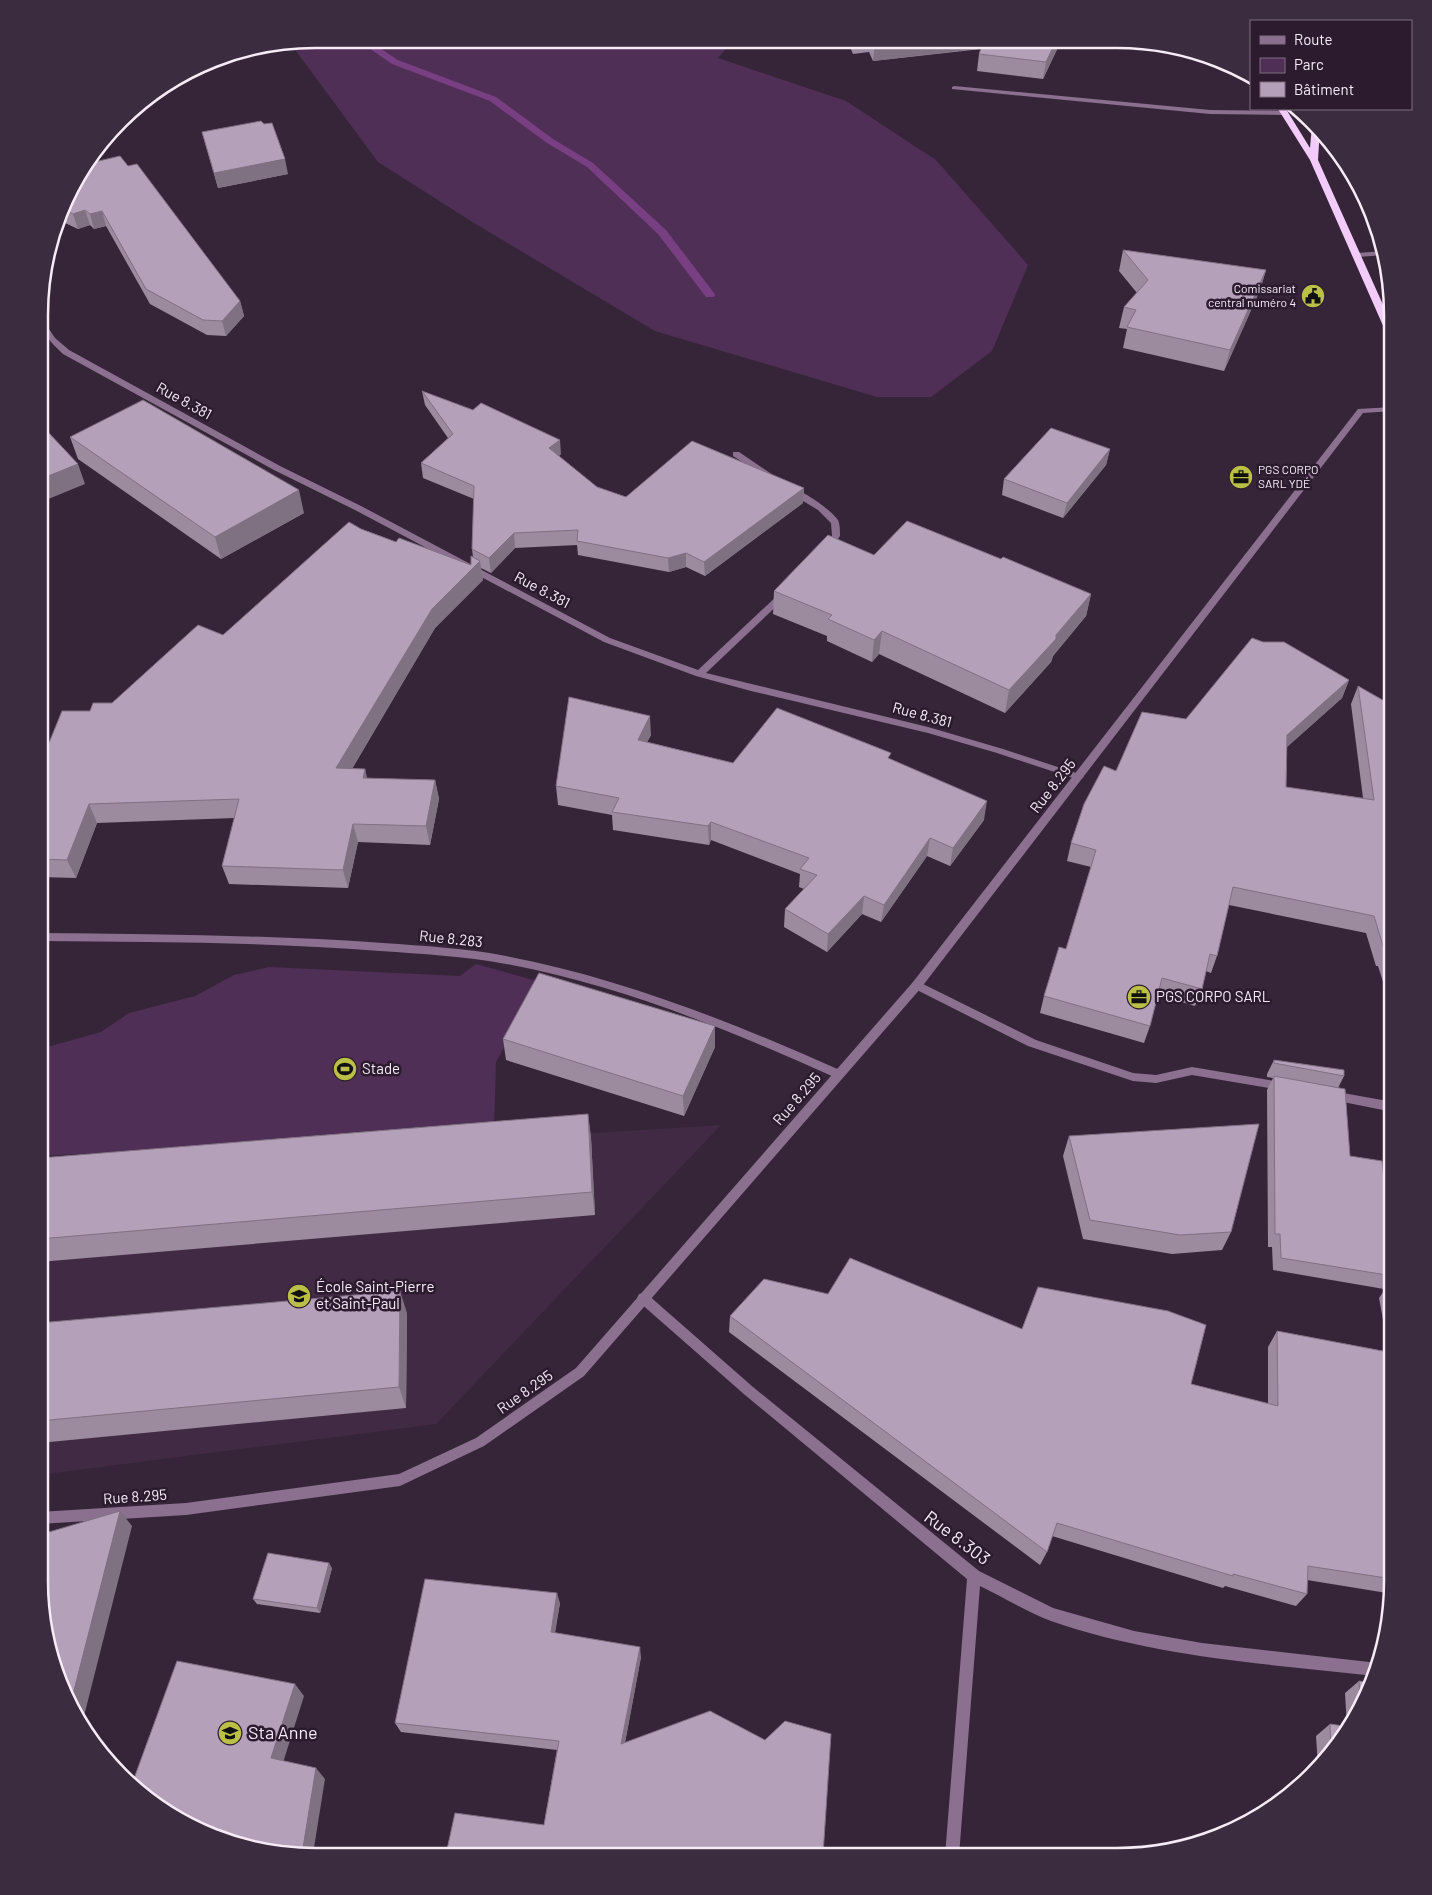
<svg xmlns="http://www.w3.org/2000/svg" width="1432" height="1895" viewBox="0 0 1432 1895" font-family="Barlow,sans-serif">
  <rect width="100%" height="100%" fill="#362539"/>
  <path fill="#412b44" d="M721,1125l-285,299 -397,51 1,-307z"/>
  <path fill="#4f2f55" d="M315,39l419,1 -16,18 128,43 90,59 92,105 -36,86 -61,46h-54l-222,-66 -181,-108 -96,-61 -88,-119z
    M476,964l64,18 -44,80 -2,70 -454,24v-107l61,-17 28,-19 66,-17 39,-21 35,-8 191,9z"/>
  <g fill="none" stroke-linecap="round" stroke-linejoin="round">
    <path fill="#783f82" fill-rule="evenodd" d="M356,39h10l32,21 98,37 57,42 40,24 73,67 48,63 1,2 -1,2h-8l-48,-63 -71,-67 -40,-24 -57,-42 -98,-37z"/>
    <path fill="#8b718f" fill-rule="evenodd" d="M954,86l256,24 74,1 3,2 -3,2 -74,-1 -258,-25v-2z
      M1385,251v4l-28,2 -3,-2 3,-2z
      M41,319l2,1 12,18 14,12 211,116 81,40 249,132 88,32 81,-76h6v4l-79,75 222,54 75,22 79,26 2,2 -5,3 -82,-27 -69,-20 -177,-42 -55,-15 -92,-34 -249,-132 -81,-40 -211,-116c-10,-10 -22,-20 -22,-35z
      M733,452h6l40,27 -4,2h-3l-39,-25z
      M790,489c11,-1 41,21 48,31 2,4 2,11 2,16l-9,13 -3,1 -4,-3 8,-11 -1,-13 -13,-13 -28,-17z
      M40,933c114,1 229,2 343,10 41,3 83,5 123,13 116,22 228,67 336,115l1,3 -1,3 -4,1 -4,-1c-105,-47 -214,-92 -328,-113 -42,-8 -84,-10 -126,-13 -113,-9 -227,-9 -340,-10z
      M917,981l119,59 97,33 23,2 36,-8 89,15 4,1 1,3 -1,3 -4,1 -89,-15 -36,8 -23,-2 -105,-35 -115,-58 -1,-3 1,-3z
      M1332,1091l61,11v10l-65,-13 -1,-3 1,-3z
      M643,1293l4,1 106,93 226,184 74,37 81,23 68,12 176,20 2,1 -5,12c-109,-12 -220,-19 -324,-55 -24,-9 -48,-24 -71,-35l-21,270h-14l22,-277 -222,-184 -106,-93 -2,-4 2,-4z"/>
    <path fill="#8b718f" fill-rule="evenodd" d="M1393,407v4l-30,2 -442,575 -337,388 -100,70 -84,40 -214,29 -147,9v-12l147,-9 213,-29 77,-36 100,-70 337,-386 445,-573z"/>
    <path fill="#f3cbfa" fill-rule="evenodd" d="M1278,109h8l24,39 2,-23 2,-2 6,5 -2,32 75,167v13l-5,-3 -78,-177z"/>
  </g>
  <path fill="#9c8a9f" d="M847,40l214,1 -18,38 -66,-8 2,-17 2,-5 -108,12 -4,-9 -16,2z
    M202,132l86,42 -70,14z
    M128,166l112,135 4,15 -18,20 -19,-1 -57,-31 -44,-78 -12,3 -4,-4 -12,4 -13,-6 -3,-4 14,-42z
    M1123,250l143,20 -6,20 -36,81 -101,-23 4,-19 -8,-1 5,-21 13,-14 -18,-22z
    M422,391l139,63 -2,2 38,31 29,10 178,-9 -1,15 -98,73 -19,-9 -17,5 -91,-17 -1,-10 -62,3 -24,25 -10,-5 2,12 -48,48 -83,141h13l2,10 68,1 4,19 -9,46 -72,-3 -10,46 -119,-4 -7,-18 13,-48 -138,5 -21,55 -36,-1v-117h2l48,-49 22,-8 111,-68 138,-106 35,13 75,23 2,-8 -1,-8 2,-50 -51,-21 -2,-15 27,-25 -23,-33z
    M70,437l234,76 -83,46 -143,-100z
    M1110,449l-4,16 -43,53 -61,-23 2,-16z
    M874,555l127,4 90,35 -5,22 -33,40 -2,6 -46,51 -126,-59 -7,8 -45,-21v-5l-54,-22 1,-23z
    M1349,680l-7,18 -55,49 -1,40 77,11 -12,-94 7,-18 35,20v307l-15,-47h-2l-10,-33 -137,-28 -12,51 -6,17 -5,-2 -4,18 -7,17 -37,-11 -8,31 -6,17 -104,-30 4,-17 22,-47 25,-82 -24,-6 4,-18 45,-72 70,-52z
    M651,735l-4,7 86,21 157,-4 94,61 -34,46 -23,-10 -46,66 -19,-8 -35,38 -43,-25 1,-18 19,-20 -5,-2 1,-13 -89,-34 -2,5 -96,-15 -1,-15 -54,-10 -2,-19z
    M503,1039l212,8 -31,69 -178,-56z
    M1274,1060l70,16 -6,12 12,68 43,116v5l-9,12 -111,-19 -1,-23h-4l-1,-157 6,-12 -6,-1v-3z
    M588,1114l3,24 4,77 -556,47 1,-104z
    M1069,1136l162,96 -9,18 -50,4 -89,-15 -20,-83z
    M1390,1282h3v312l-86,-14v14l-11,12 -71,-20 -2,2 -171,-52 -5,16 -7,13 -311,-233 1,-16 98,-22 194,35 169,55 77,20v-57l9,-16 112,21 -10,-54z
    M407,1313l-1,95 -367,35v-120z
    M332,1568l-12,45 -63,-9 -4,-5z
    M560,1603l-5,30 86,24 -16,86 140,-3 66,-6 -287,91 13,-75 -156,-18 -6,-9z
    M1359,1681l13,2 -25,50 -29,34 -2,-31 14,-12 17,3 -2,-34z"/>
  <path fill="#7f7082" d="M907,40l79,1 -1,7 -112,13 2,-17z
    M1056,41h5l-18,38 3,-17z
    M285,159l3,15 -70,14 -4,-15z
    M85,210l5,15 -12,4 -5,-15z
    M102,211l4,15 -12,3 -4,-15z
    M1266,270l-6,20 -36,81 6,-21z
    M240,301l4,15 -18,20 -4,-15z
    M560,440l1,14 -11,8 -1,-14z
    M1110,449l-4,16 -43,53 4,-15z
    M78,464l7,20 -44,18v-23z
    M804,488l-1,15 -98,73 -1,-14z
    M299,490l5,23 -83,46 -6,-22z
    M514,533l1,15 -24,25 -2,-15z
    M686,553v14l-17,5 -1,-14z
    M480,561l3,19 -48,48 -94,159 -5,-19 96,-159z
    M1091,594l-5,22 -33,40 -2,6 -46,51 4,-23z
    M882,631l-3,23 -7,8 2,-22z
    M1349,680l-7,18 -62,55 7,-18z
    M650,716l1,19 -12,23 -1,-18z
    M365,769l4,18 -6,-9z
    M435,780l4,19 -9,46 -4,-19z
    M987,801l-3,19 -34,46 3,-18z
    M89,804l8,19 -21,55 -9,-18z
    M711,822v18l-2,5 -1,-19z
    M353,824l5,18 -10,46 -5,-18z
    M930,838l-3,18 -46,66 3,-17z
    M864,896l-2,18 -35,38 1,-18z
    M715,1026v21l-31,69 -1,-20z
    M588,1114l3,24 4,77 -3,-23z
    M400,1291l7,22 -1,95 -7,-21z
    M120,1511l12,15 -50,198 -12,-18z
    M329,1563l3,5 -12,45 -3,-5z
    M557,1593l3,10 -7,39 -2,-10z
    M640,1647l1,10 -18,96 -2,-9z
    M295,1684l9,12 -23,73 -10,-11z
    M316,1768l9,11 -12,75h-11z"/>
  <path fill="#b5a0b9" stroke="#7f7082" d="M873,40h34l-32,4z
    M984,41h72l-10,21 -67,-8z
    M261,121l3,3 8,-1 13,36 -71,14 -12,-41z
    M120,156l8,10 9,-2 103,137 -18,20 -19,-1 -57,-31 -44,-78 -12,3 -5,-4 -12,4 -8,-4 11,-33 10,-13z
    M1123,250l143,20 -36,80 -103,-23 9,-17 -12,-3 24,-27z
    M422,391l51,19 8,-7 79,37 -11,8 48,39 29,10 66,-56 112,47 -100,74 -18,-9 -18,5 -91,-17 1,-11 -64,3 -25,25 -17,-9 2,-63 -53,-23 32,-29z
    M143,400l156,90 -84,47 -145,-100z
    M1051,428l59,21 -43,54 -63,-24z
    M47,431l31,33 -37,15v-46z
    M907,521l94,38 2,-2 88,37 -35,41v4l-47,51 -127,-59 -8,9 -46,-21 4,-4 -58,-24 54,-56 46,20z
    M349,522l12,7 35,13 3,-4 72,27v-9l9,5 -48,48 -96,159 29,1 -2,9 72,2 -9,46 -73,-2 -10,46 -121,-4 17,-67 -150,5 -22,56 -27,-1v-99h2l20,-49h28l3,-8h19l86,-78 25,10z
    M1252,638l11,4h21l65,38 -62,55 -1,52 88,13 -16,-114 35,20v261l-6,-18h-3l-10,-33 -141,-29 -16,69 -7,-2 -8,35 -40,-11 -12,48 -106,-30 15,-49 7,2 30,-99 -25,-7 13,-39 20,-38 12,5 26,-59 44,7z
    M569,697l81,19 -12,24 95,23 44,-55 114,45 -3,5 99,43 -34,47 -23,-10 -46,67 -20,-9 -36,38 -43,-25 32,-34 -17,-6 9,-11 -98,-36 -3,4 -96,-14 7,-14 -63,-12z
    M539,973l176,53 -32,70 -180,-57z
    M1274,1060l70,10v6l-70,-13z
    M1274,1076l71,13 5,67 32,5 11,115 -112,-18 -1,-24h-5z
    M588,1114l4,78 -553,47 1,-81z
    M1259,1124l-28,108 -51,3 -90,-15 -21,-84z
    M850,1258l172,71 16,-42 130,24 38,14 -15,59 87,22 -1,-75 116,22v226l-85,-13 -1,28 -74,-20v2l-176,-53 -10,29 -317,-236 34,-37 64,15z
    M1390,1282h3v15z
    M400,1291l-1,96 -360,34v-98z
    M120,1511l-50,195 -3,-4 -19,-51 -9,-71v-45z
    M268,1553l61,10 -12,45 -64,-9z
    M425,1579l132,14 -6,39 89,15 -19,97 89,-33 55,29 20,-19 46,13 -8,121 -377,-1 9,-41 89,12 15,-84 -164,-18z
    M177,1661l118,23 -24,74 45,10 -14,86h-23l-70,-19 -48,-25 -29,-26z
    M1359,1681l13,2 -11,22z
    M1330,1724l20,3 -3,6 -16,18z"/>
  <defs>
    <g id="civic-disc" transform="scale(1.25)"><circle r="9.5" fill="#bac045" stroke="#2c1b2f"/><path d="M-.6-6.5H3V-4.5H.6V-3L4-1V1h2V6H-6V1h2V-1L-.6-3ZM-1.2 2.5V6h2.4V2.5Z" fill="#111"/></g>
    <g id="office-disc" transform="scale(1.25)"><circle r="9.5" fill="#bac045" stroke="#2c1b2f"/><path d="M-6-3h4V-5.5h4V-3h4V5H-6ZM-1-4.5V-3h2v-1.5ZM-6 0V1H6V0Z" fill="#111"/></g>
    <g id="stadium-disc" transform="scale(1.25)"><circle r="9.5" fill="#bac045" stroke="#2c1b2f"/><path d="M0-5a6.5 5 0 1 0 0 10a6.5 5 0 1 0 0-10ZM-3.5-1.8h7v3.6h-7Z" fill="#111"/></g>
    <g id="school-disc" transform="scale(1.25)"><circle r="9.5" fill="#bac045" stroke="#2c1b2f"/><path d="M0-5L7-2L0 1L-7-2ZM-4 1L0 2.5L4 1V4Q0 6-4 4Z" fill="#111"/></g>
  </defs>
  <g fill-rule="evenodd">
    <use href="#civic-disc" x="1313" y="296"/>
    <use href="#office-disc" x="1241" y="477"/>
    <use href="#office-disc" x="1139" y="997"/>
    <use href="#stadium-disc" x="345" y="1069"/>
    <use href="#school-disc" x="299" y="1296"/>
    <use href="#school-disc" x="230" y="1733"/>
  </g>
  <g text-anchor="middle" stroke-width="5" stroke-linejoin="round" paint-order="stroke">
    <g font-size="12" fill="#f7ebf8" stroke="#2c1b2f" text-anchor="end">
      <text x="1296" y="293">Comissariat<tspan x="1296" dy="14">central numéro 4</tspan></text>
      <text x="1258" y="474" text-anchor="start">PGS CORPO<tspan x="1258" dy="14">SARL YDÉ</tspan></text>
    </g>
    <g font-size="15" fill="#f7ebf8" stroke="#2c1b2f">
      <text transform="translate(184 401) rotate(29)" y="5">Rue 8.381</text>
      <text transform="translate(542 590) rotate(28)" y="5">Rue 8.381</text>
      <text transform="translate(922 715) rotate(15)" y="5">Rue 8.381</text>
      <text transform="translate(1053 786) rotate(-52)" y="5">Rue 8.295</text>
      <text transform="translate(451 939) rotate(6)" y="5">Rue 8.283</text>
      <text transform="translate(797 1099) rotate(-49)" y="5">Rue 8.295</text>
      <text transform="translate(525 1392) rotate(-35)" y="5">Rue 8.295</text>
      <text transform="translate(135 1497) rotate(-4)" y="5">Rue 8.295</text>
    </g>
    <g font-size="15" fill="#f7ebf8" stroke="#2c1b2f" text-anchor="start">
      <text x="1156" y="1002">PGS CORPO SARL</text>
      <text x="362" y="1074">Stade</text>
      <text x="316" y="1292">École Saint-Pierre<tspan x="316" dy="17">et Saint-Paul</tspan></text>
    </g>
    <g font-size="18" fill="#f7ebf8" stroke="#2c1b2f">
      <text transform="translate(957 1538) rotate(37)" y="6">Rue 8.303</text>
    </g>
    <g font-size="18" fill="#f7ebf8" stroke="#2c1b2f" text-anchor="start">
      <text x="248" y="1739">Sta Anne</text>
    </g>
  </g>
  <path d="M0 0H1432V1895H0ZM315 48H1117A267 267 0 0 1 1384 315V1581A267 267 0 0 1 1117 1848H315A267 267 0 0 1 48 1581V315A267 267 0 0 1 315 48Z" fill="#3c2c3f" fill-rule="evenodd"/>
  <path fill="none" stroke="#f7ebf8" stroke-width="2.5" d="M315 48H1117A267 267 0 0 1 1384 315V1581A267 267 0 0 1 1117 1848H315A267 267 0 0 1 48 1581V315A267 267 0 0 1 315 48Z"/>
  <rect x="1250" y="20" width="162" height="90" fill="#2c1b2f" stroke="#7d6e7f"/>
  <rect x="1260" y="36" width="25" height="8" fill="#8b718f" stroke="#7d6e7f"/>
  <text x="1294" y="45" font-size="15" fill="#f7ebf8">Route</text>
  <rect x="1260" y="58" width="25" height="15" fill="#4f2f55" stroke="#7d6e7f"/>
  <text x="1294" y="70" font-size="15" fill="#f7ebf8">Parc</text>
  <rect x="1260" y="82" width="25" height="15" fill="#b5a0b9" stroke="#7d6e7f"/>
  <text x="1294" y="95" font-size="15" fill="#f7ebf8">Bâtiment</text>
</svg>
